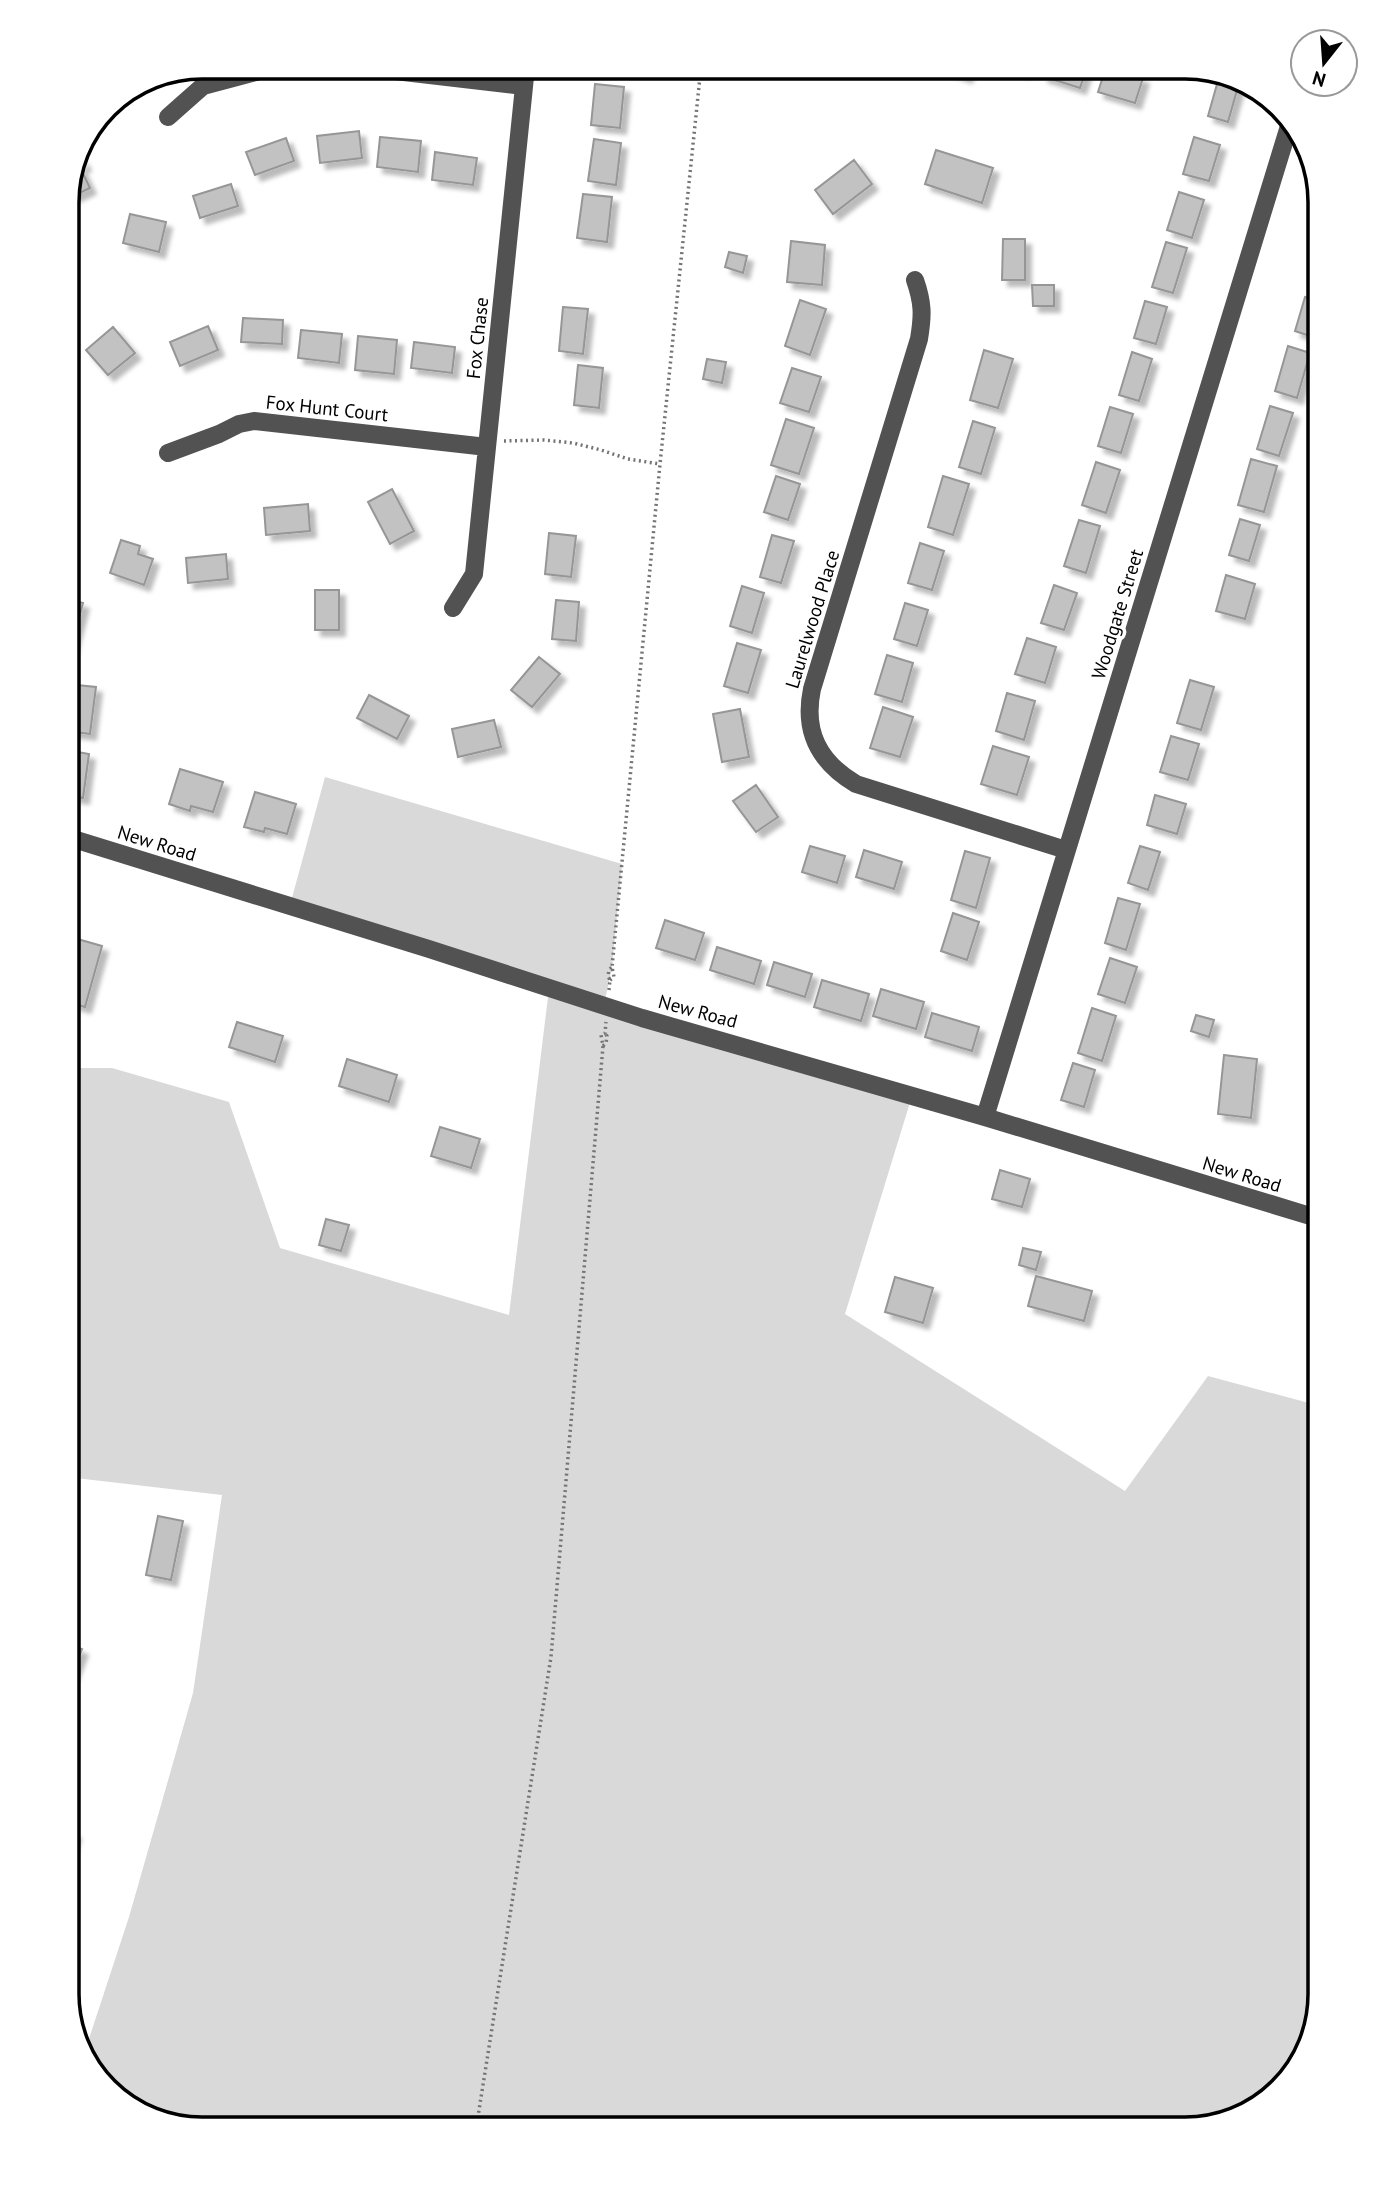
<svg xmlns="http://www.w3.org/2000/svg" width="1387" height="2196" viewBox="0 0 1387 2196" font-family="'PT Sans',sans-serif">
  <defs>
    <filter id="shadow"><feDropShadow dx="6" dy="6" stdDeviation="2" flood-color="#0004"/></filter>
  </defs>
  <rect width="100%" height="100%" fill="#fff"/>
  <path fill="#d9d9d9" d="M325,777l297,87 -10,103 -8,38 308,91 -67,218 280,177 83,-115 112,30v589l-18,67 -57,53 -60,14h-992l-66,-22 -44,-50 46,-140 64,-224 29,-198 -155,-18v-409h45l117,34 51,146 229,67 40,-326 -259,-84z"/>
  <path fill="#c2c2c2" stroke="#969696" stroke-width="2" filter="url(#shadow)" d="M939,67h30l-3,10z
    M1008,67h18l-2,5z
    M1045,67h42l-7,21 -38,-12z
    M1106,67l37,11 -8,25 -37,-11z
    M1219,77l20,6 -11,39 -20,-6z
    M595,84l29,3 -4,41 -29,-3z
    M359,131l3,27 -42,5 -3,-27z
    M380,137l41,4 -3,31 -41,-5z
    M1194,137l26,8 -11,36 -26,-7z
    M286,138l8,23 -39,14 -9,-23z
    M594,139l27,4 -5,42 -28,-4z
    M936,150l57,18 -11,35 -57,-19z
    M435,152l42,6 -4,27 -41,-5z
    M82,159l3,6 -5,2 10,21 -23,11v-6z
    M854,160l18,24 -39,30 -18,-24z
    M231,184l7,22 -38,12 -7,-22z
    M1179,192l25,8 -12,38 -25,-8z
    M583,194l29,3 -5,45 -30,-4z
    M130,214l36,8 -7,30 -36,-9z
    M1003,239h22v41h-23z
    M791,241l34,4 -3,40 -35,-3z
    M1166,242l21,6 -14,45 -21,-6z
    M1320,243v40l-10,-3z
    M729,252l18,4 -4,17 -18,-6z
    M1032,285h22v21h-21z
    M1305,297l15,5v19l-4,17 -21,-7z
    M800,300l26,9 -16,46 -25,-9z
    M1145,301l22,6 -11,37 -22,-6z
    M563,307l25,2 -5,45 -24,-3z
    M243,318l40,2 -1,24 -41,-2z
    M208,326l10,24 -38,16 -10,-24z
    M113,327l22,26 -27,22 -22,-25z
    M301,330l41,4 -3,29 -41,-5z
    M358,336l39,4 -3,34 -39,-4z
    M414,342l41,5 -3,26 -41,-5z
    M1288,346l22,7 -13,45 -22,-7z
    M984,350l29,9 -15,49 -28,-8z
    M1132,352l20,7 -13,42 -20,-6z
    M707,359l19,3 -4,21 -19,-4z
    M578,365l25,3 -4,40 -25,-3z
    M792,368l29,9 -12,35 -29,-9z
    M1270,406l23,7 -14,43 -22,-7z
    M1110,407l23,7 -12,39 -23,-7z
    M786,419l28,9 -15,46 -28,-9z
    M973,421l22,7 -14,46 -22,-7z
    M1251,459l26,7 -13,46 -26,-7z
    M1096,462l24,8 -14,43 -24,-8z
    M776,476l24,8 -12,36 -24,-8z
    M943,476l26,8 -16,51 -25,-8z
    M392,489l22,42 -24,13 -22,-42z
    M308,504l2,27 -44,4 -2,-27z
    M1240,519l20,6 -11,36 -20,-6z
    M1079,520l21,6 -14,47 -22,-7z
    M549,533l27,3 -5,41 -26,-3z
    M772,535l22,6 -13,42 -21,-6z
    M121,540l19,6 -2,8 15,5 -9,26 -34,-12z
    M920,543l24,8 -12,39 -24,-7z
    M226,554l2,25 -40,4 -2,-25z
    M1226,575l29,9 -10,35 -29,-8z
    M1054,585l23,8 -13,37 -23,-7z
    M742,586l22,7 -12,40 -22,-7z
    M315,590h24v40h-24z
    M67,599l16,4 -12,46 -4,-1z
    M556,600l23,2 -3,39 -24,-2z
    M905,603l23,7 -11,36 -23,-7z
    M1027,638l29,9 -11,36 -30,-9z
    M737,643l24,7 -13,43 -24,-7z
    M887,655l26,8 -11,39 -27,-8z
    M539,657l21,17 -28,33 -21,-17z
    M1190,680l24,7 -13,43 -24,-7z
    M67,684l29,3 -6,47 -23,-3z
    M1007,693l28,8 -11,39 -28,-9z
    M369,695l40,21 -12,23 -40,-21z
    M883,707l30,10 -13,40 -30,-9z
    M740,709l9,48 -27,5 -9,-48z
    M494,720l7,27 -43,10 -6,-28z
    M1171,736l28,8 -11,36 -28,-8z
    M993,746l36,11 -12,38 -36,-11z
    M67,750l22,4 -6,44 -16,-3z
    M180,769l43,13 -10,30 -22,-6 -1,5 -21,-7z
    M1320,772v46l-7,-1z
    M756,785l22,32 -22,15 -23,-31z
    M255,792l41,12 -9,30 -22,-6 -1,4 -20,-5z
    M1155,795l31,9 -9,30 -30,-9z
    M810,846l35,10 -8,27 -35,-11z
    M1140,846l20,6 -12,38 -20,-7z
    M864,850l38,12 -8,27 -38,-12z
    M965,851l25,7 -14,50 -25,-8z
    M1118,898l22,6 -14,46 -21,-7z
    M953,913l26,9 -12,38 -26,-9z
    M665,920l39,13 -9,27 -39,-12z
    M67,936l35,10 -17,61 -18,-5z
    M717,947l44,14 -7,23 -44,-14z
    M1110,958l27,9 -12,36 -27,-9z
    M774,962l38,12 -7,23 -38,-12z
    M822,980l47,14 -8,27 -47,-14z
    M881,989l43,13 -8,27 -43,-13z
    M1092,1008l24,8 -14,45 -24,-8z
    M932,1013l47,14 -7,24 -47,-14z
    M1196,1015l18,5 -5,17 -18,-6z
    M237,1022l46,14 -8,26 -46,-15z
    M1224,1055l33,4 -6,59 -33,-4z
    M347,1059l50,16 -8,27 -50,-16z
    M1073,1063l22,7 -11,37 -23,-7z
    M440,1127l40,12 -9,29 -40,-12z
    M1000,1170l30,9 -8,28 -30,-8z
    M326,1219l23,6 -8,26 -22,-6z
    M1023,1248l18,4 -5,18 -17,-5z
    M1036,1276l56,15 -8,30 -56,-15z
    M895,1277l38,11 -10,35 -38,-11z
    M158,1516l25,5 -12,59 -25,-5z
    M67,1644l15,5 -10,26 -5,-2z
    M67,1830l8,3 -8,25z"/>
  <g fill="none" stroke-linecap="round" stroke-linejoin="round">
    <path stroke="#747474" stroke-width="3.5" stroke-dasharray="2 3.5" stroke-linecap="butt" d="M504,441l40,-1 29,3 28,7 27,9 32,5
      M610,980l4,-3 -2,-10 48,-503 41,-397
      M609,990l1,-10 -2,-4 1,-6 3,-3
      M603,1046l3,-3 1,-7 -2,-3
      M476,2129l75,-472 52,-611 -2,-11 4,-2 1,-11"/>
    <path stroke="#525252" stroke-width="18" d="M361,67l163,19
      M168,117l35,-31 72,-19
      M915,280c8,23 8,35 4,59l-107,350c-9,43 7,73 44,95l210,66
      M168,453l51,-19 20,-10 15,-3 233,26
      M453,608l21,-34 52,-507
      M67,837l362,112 213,69 343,99 335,102
      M985,1117l305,-994"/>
  </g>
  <g text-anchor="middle" stroke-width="7" stroke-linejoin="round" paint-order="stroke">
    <g font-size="19" fill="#000" stroke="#fff">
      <text transform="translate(477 338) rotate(-84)" y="7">Fox Chase</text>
      <text transform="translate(327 408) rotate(6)" y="7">Fox Hunt Court</text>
      <text transform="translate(1117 614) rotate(-73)" y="7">Woodgate Street</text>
      <text transform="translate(812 619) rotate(-73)" y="7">Laurelwood Place</text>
      <text transform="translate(157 843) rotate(17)" y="7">New Road</text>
      <text transform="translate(698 1011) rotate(15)" y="7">New Road</text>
      <text transform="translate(1242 1174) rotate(17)" y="7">New Road</text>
    </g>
  </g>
  <path d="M0 0H1387V2196H0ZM202 79H1185A123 123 0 0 1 1308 202V1994A123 123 0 0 1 1185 2117H202A123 123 0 0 1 79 1994V202A123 123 0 0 1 202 79Z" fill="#fff" fill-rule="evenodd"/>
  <path fill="none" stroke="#000" stroke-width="3.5" d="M202 79H1185A123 123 0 0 1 1308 202V1994A123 123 0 0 1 1185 2117H202A123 123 0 0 1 79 1994V202A123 123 0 0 1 202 79Z"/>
  <g transform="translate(1324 63) rotate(197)"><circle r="33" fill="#ffffff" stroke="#999999" stroke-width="2"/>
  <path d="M0-5L12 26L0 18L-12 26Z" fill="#000000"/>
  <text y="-10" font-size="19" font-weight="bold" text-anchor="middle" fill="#000000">N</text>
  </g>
</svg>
